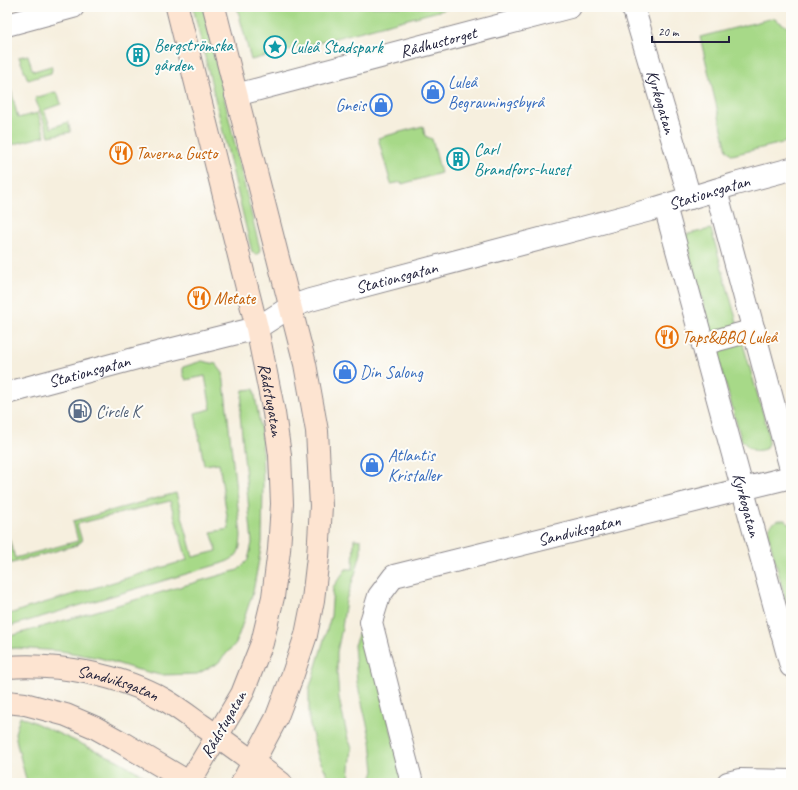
<svg xmlns="http://www.w3.org/2000/svg" width="798" height="790" viewBox="0 0 798 790" font-family="Caveat,sans-serif">
  <rect width="100%" height="100%" fill="#fdfcf7"/>
  <filter id="ink" filterUnits="userSpaceOnUse"><feTurbulence type="fractalNoise" baseFrequency=".025" numOctaves="2"/><feDisplacementMap in="SourceGraphic" scale="8" xChannelSelector="R" yChannelSelector="G"/><feConvolveMatrix kernelMatrix="1 2 1 2 8 2 1 2 1" color-interpolation-filters="sRGB"/></filter>
  <filter id="wash" filterUnits="userSpaceOnUse"><feTurbulence type="fractalNoise" baseFrequency=".012" numOctaves="4" result="noise"/><feDisplacementMap in="SourceGraphic" scale="16" xChannelSelector="R" yChannelSelector="G"/><feGaussianBlur stdDeviation="0.9" result="paint"/><feColorMatrix in="noise" values="0 0 0 0 0 0 0 0 0 0 0 0 0 0 0 0 0 1.4 0 .05"/><feComposite in="paint" operator="in"/></filter>
  <g filter="url(#wash)">
    <rect width="100%" height="100%" fill="#f6efde"/>
    <path fill="#a7d988" stroke="#647e62" d="M193,7h10l1,4 43,185 13,53 -1,4 -3,2 -4,-3z
      M237,7h217l-203,53z
      M773,18l18,11v112l-59,14 -5,-5 -27,-113z
      M28,55l4,14 2,2 17,-5 1,3 -1,4 -23,7 -9,-23z
      M11,90l7,28 20,-5 7,23 -38,10v-17l1,-1 -1,-5v-32z
      M55,92l3,2 3,10 -17,6 7,18 17,-6 3,10 -22,4 -14,-38z
      M423,126l2,10 7,3 9,34 -39,11v-2l-11,2 -13,-46z
      M711,229l36,129 21,73 1,11 -4,7c-13,4 -15,0 -24,-10l-57,-204z
      M202,361l14,3 7,9 18,162c-1,17 -2,22 -18,28l-216,64v-12l17,-6 163,-49 -17,-59 -93,23 5,17 -5,4 -65,18h-5v-24l2,-1 6,20 63,-17 -5,-20 103,-28 17,64 24,-6 -6,-19 18,-3 -10,-66 -15,2 -9,-52 16,-4 -6,-33 -19,4 -3,-6v-7z
      M254,389l8,48 1,46 -1,60 -9,49 -17,51 -18,20 -21,11 -37,1 -25,-6 -35,-11 -39,-7 -45,-3 -9,1v-12l231,-67 10,-10 4,-17 -12,-129 3,-24z
      M778,520h8l5,5v97l-22,-85c-1,-9 1,-13 9,-17z
      M354,539l7,1v13l-5,18 -10,29 -4,28 -5,24v19l2,28 9,40 4,8 -3,33 -2,3h-12l-8,-9 -9,-17 -9,-36v-31l22,-74 2,-29 13,-18h7z
      M364,620l40,163h-34l4,-12 -3,-30 -14,-59 -3,-37z
      M20,716l97,44 40,23h-130l-9,-35 -3,-15z"/>
  </g>
  <g filter="url(#ink)">
    <g fill="none" stroke-linecap="round" stroke-linejoin="round">
      <g stroke="#8c888c" stroke-width="24">
        <g id="minor">
          <path id="s1" d="M631,7l3,3 56,188"/>
          <path d="M7,25l66,-18"/>
          <path id="s2" d="M236,95l334,-88"/>
          <path d="M716,190l75,279"/>
          <path id="s3" d="M665,206l126,460"/>
          <path d="M703,344l51,-14"/>
          <path id="s4" d="M7,393l134,-36 116,-29 33,-21 20,-7 340,-90 85,-26 56,-15"/>
          <path id="s5" d="M412,783l-8,-30 -33,-131 8,-26 15,-20 397,-99"/>
          <path d="M728,783l12,-3 51,1"/>
        </g>
      </g>
      <g stroke="#8c888c" stroke-width="24">
        <g id="secondary">
          <path id="s6" d="M177,7l80,321 17,85 6,42 2,49 -3,46 -6,47 -11,46 -20,51 -53,89"/>
          <path d="M214,7l91,357 12,67 4,75 -3,51 -5,43 -7,35 -13,39 -17,45 -34,64"/>
          <path id="s7" d="M7,667c51,-4 114,8 158,33 12,7 24,16 35,24 28,19 55,39 81,59"/>
          <path d="M7,702l18,2 41,11 28,12 27,15 69,41"/>
        </g>
      </g>
      <use href="#minor" stroke="#fff" stroke-width="22"/>
      <use href="#secondary" stroke="#fde4d1" stroke-width="22"/>
    </g>
  </g>
  <defs>
    <g id="sight-ring" transform="scale(1.15)"><circle r="9.5" fill="#fdfcf7" stroke="#0f9aa8" stroke-width="1.5"/><path d="M0-6L1.8-2.2L6-1.7L2.9 1.2L3.7 5.4L0 3.3L-3.7 5.4L-2.9 1.2L-6-1.7L-1.8-2.2Z" fill="#0f9aa8"/></g>
    <g id="building-ring" transform="scale(1.15)"><circle r="9.5" fill="#fdfcf7" stroke="#0f9aa8" stroke-width="1.5"/><path d="M-4-6H4V6H1V3H-1V6H-4ZM-2.5-4.3h1.7v1.8h-1.7ZM.8-4.3h1.7v1.8H.8ZM-2.5-1h1.7V.8h-1.7ZM.8-1h1.7V.8H.8Z" fill="#0f9aa8"/></g>
    <g id="shop-ring" transform="scale(1.15)"><circle r="9.5" fill="#fdfcf7" stroke="#3f7fe0" stroke-width="1.5"/><path d="M-5-2.5h2.3a2.7 3.5 0 0 1 5.4 0H5L5.5 6h-11ZM-1.5-2.5h3a1.5 2.3 0 0 0-3 0Z" fill="#3f7fe0"/></g>
    <g id="restaurant-ring" transform="scale(1.15)"><circle r="9.5" fill="#fdfcf7" stroke="#e8710a" stroke-width="1.5"/><path d="M-5-6h1v4h1v-4h1v4h1v-4h1v5L-1.5 .5V6h-2V.5L-5-1ZM5-6V6H3V1.5H1.5Q1.5-4 5-6Z" fill="#e8710a"/></g>
    <g id="fuel-ring" transform="scale(1.15)"><circle r="9.5" fill="#fdfcf7" stroke="#5c6f8a" stroke-width="1.5"/><path d="M-5.5-6h7V0h2V4h1.3V-2.5L3-4.5l.8-.8L6-3V5H2.5V1h-1V6h-7ZM-4.2-4.7v3.2H.2V-4.7Z" fill="#5c6f8a"/></g>
  </defs>
  <g fill-rule="evenodd">
    <use href="#sight-ring" x="275" y="47"/>
    <use href="#building-ring" x="138" y="55"/>
    <use href="#shop-ring" x="433" y="92"/>
    <use href="#shop-ring" x="381" y="105"/>
    <use href="#restaurant-ring" x="121" y="153"/>
    <use href="#building-ring" x="458" y="159"/>
    <use href="#restaurant-ring" x="199" y="298"/>
    <use href="#restaurant-ring" x="667" y="337"/>
    <use href="#shop-ring" x="345" y="372"/>
    <use href="#fuel-ring" x="80" y="411"/>
    <use href="#shop-ring" x="372" y="465"/>
  </g>
  <g text-anchor="middle" stroke-width="4" stroke-linejoin="round" paint-order="stroke">
    <g font-size="17" fill="#22223b" stroke="#fdfcf7">
      <text dy="6" stroke="none"><textPath href="#s2" startOffset="209">Rådhustorget</textPath></text>
      <text dy="6" stroke="none"><textPath href="#s1" startOffset="100">Kyrkogatan</textPath></text>
      <text dy="6" stroke="none"><textPath href="#s4" startOffset="732">Stationsgatan</textPath></text>
      <text dy="6" stroke="none"><textPath href="#s4" startOffset="408">Stationsgatan</textPath></text>
      <text dy="6" stroke="none"><textPath href="#s4" startOffset="85">Stationsgatan</textPath></text>
      <text dy="6" stroke="none"><textPath href="#s6" startOffset="404">Rådstugatan</textPath></text>
      <text dy="6" stroke="none"><textPath href="#s3" startOffset="310">Kyrkogatan</textPath></text>
      <text dy="6" stroke="none"><textPath href="#s5" startOffset="409">Sandviksgatan</textPath></text>
      <text dy="6" stroke="none"><textPath href="#s7" startOffset="113">Sandviksgatan</textPath></text>
      <text transform="translate(223 724) rotate(-60)" y="6">Rådstugatan</text>
    </g>
    <g font-size="17" fill="#0d838f" stroke="#fdfcf7" text-anchor="start">
      <text x="154" y="51">Bergströmska<tspan x="154" dy="20">gården</tspan></text>
      <text x="290" y="53">Luleå Stadspark</text>
      <text x="474" y="155">Carl<tspan x="474" dy="20">Brandfors-huset</tspan></text>
    </g>
    <g font-size="17" fill="#366cbe" stroke="#fdfcf7" text-anchor="start">
      <text x="448" y="88">Luleå<tspan x="448" dy="20">Begravningsbyrå</tspan></text>
      <text x="366" y="111" text-anchor="end">Gneis</text>
      <text x="360" y="378">Din Salong</text>
      <text x="388" y="461">Atlantis<tspan x="388" dy="20">Kristaller</tspan></text>
    </g>
    <g font-size="17" fill="#c56008" stroke="#fdfcf7" text-anchor="start">
      <text x="136" y="159">Taverna Gusto</text>
      <text x="214" y="304">Metate</text>
      <text x="682" y="343">Taps&amp;BBQ Luleå</text>
    </g>
    <g font-size="17" fill="#4e5e75" stroke="#fdfcf7" text-anchor="start">
      <text x="96" y="417">Circle K</text>
    </g>
  </g>
  <rect width="798" height="790" fill="none" stroke="#fdfcf7" stroke-width="24"/>
  <path d="M652 36v6h77v-6" fill="none" stroke="#22223b" stroke-width="2"/>
  <text x="658" y="36" font-size="12" fill="#22223b" stroke="#fdfcf7" stroke-width="3" paint-order="stroke">20 m</text>
</svg>
